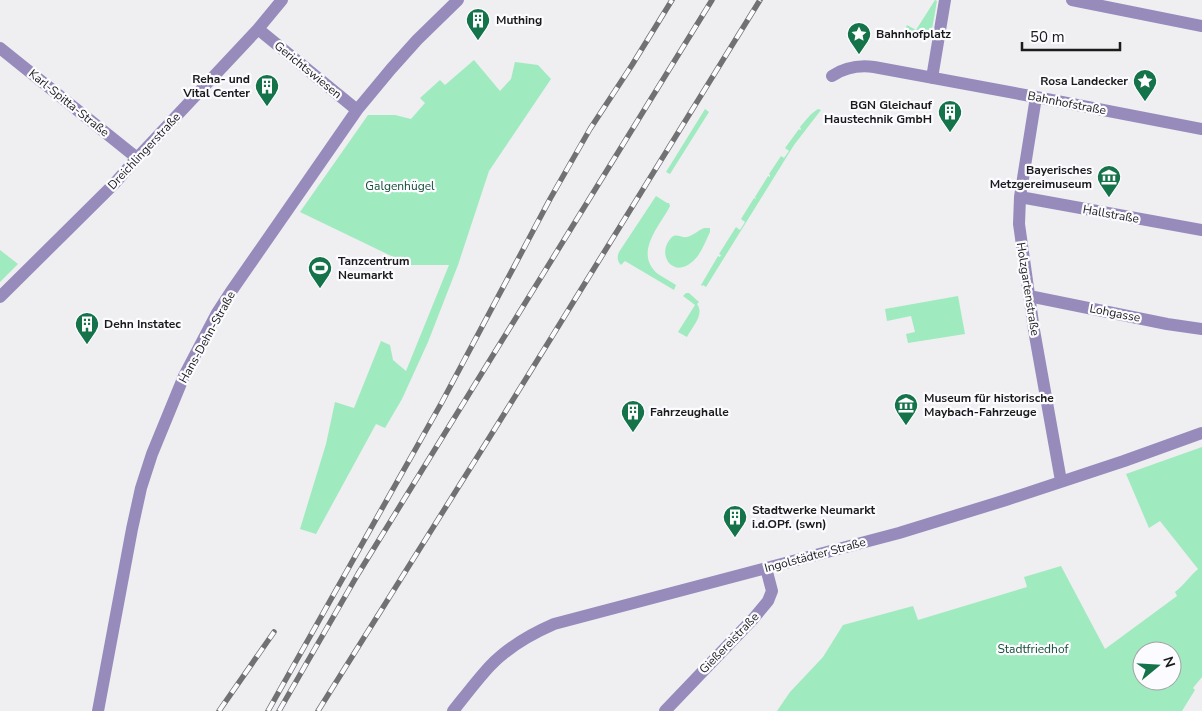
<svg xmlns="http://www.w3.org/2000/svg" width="1202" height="711" viewBox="0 0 1202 711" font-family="'Nunito Sans',sans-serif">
  <rect width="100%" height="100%" fill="#efeef1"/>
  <path fill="#9febbf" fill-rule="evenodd" d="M935,0l2,1 -6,34 -2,4 -5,1 -19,-10 2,-5 9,5z
    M474,60l26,31 11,-12 4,-17 23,3 13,14 -62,92 -31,94 -30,77 -26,57 -17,29 -9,-4 -60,110 -16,-5 26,-85 9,-42 19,6 27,-67 9,4 3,15 13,11 43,-106h-39l-110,-53 68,-97h27l16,4 14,-16 -5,-5 20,-18 5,5z
    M705,109l4,3 -39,62 -4,-2z
    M818,109l3,1 -27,35 -88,142 -3,-2 -1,1 -1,-1 17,-29 2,1 1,-2 -2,-1 17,-27 4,3 5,-8 -4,-3 13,-21 2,1 -1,-2 13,-21 2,1v-2l-1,-1 12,-18 3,2 5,-7 -4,-3 14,-19 1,1 1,-1 -1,-2c5,-6 11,-14 18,-18z
    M656,196l11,7h2l1,3c-10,20 -37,47 -12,68 6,4 12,7 18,11l-2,5 -49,-29 -4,4c-4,-4 -4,-8 -2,-13z
    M704,228h6v4c-5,10 -9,23 -18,30 -19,17 -37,-8 -20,-25 5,-4 9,1 15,0 5,-1 12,-7 17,-9z
    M0,250l18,14 -18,18z
    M686,293h3l10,9 -2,2c8,11 -5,23 -10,33l-9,-5 17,-27 -12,-9z
    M958,296l7,38 -57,9 -2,-9 9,-2 -4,-16 -24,5 -2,-12z
    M1202,447v230l-9,11 2,2 -13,21h-405l13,-19 33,-35 20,-32 70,-19 5,14 109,-33 -3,-10 37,-11 44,83 72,-53 -2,-4c9,-7 15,-16 23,-23l-38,-48 -11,7 -23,-54zM1142,651h30v30h-30z"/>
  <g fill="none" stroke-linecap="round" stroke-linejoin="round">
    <path stroke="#978bbc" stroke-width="12" d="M1072,0l130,26
      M258,29l99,81
      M0,48l137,110
      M832,76c12,-8 27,-11 42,-9l162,30 166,32
      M932,78l13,-78
      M1036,97l-16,100 -1,27 15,106 27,151
      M1020,197l182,33
      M1029,296l138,28 35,5
      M0,297l114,-113 23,-26 121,-129 24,-29
      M98,711l34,-182 9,-41 11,-34 32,-78 33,-63 13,-20 127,-183 34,-41 26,-29 41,-40
      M453,711c12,-15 24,-31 37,-45 18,-19 41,-32 64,-42l345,-91 107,-33 118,-39 78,-28
      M665,711l88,-92 15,-18 4,-10 -6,-23"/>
    <g stroke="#717173" stroke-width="5.5">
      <path id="rail" d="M219,711l55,-79
        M268,711l174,-309 108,-203 40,-70 42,-64 40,-65
        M279,711l79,-137 354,-574
        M318,711l183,-292 259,-419"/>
    </g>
    <use href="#rail" stroke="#fcfbff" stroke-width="4" stroke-dasharray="11" stroke-linecap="butt"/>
  </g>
  <defs>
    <g id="building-pin" transform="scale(1.25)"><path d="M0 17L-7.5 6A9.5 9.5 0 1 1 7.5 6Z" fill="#147349" stroke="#fcfbff"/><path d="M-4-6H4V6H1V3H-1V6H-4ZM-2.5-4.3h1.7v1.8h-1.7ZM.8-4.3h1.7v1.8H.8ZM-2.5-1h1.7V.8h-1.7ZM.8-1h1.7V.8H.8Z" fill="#fff"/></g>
    <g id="sight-pin" transform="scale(1.25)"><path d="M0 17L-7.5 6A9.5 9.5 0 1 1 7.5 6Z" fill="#147349" stroke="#fcfbff"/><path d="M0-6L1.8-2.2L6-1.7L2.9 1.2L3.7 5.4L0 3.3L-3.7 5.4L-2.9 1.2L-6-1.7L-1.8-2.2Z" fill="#fff"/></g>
    <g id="museum-pin" transform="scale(1.25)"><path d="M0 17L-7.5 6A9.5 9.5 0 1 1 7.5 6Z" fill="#147349" stroke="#fcfbff"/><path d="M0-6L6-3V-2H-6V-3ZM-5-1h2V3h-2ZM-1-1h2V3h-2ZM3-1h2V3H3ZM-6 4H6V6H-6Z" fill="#fff"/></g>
    <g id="stadium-pin" transform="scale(1.25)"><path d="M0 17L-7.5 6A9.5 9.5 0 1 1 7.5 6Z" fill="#147349" stroke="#fcfbff"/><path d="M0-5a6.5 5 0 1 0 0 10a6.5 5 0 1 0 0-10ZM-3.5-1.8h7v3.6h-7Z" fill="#fff"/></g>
  </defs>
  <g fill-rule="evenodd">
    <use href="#building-pin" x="478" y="20"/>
    <use href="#sight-pin" x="859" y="34"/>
    <use href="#sight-pin" x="1145" y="81"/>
    <use href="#building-pin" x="267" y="86"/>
    <use href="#building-pin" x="950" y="112"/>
    <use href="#museum-pin" x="1109" y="177"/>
    <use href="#stadium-pin" x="320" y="268"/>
    <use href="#building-pin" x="87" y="324"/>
    <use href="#museum-pin" x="906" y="405"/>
    <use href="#building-pin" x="633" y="412"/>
    <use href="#building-pin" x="735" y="517"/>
  </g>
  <g text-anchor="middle" stroke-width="4.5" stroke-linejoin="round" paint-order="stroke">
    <g font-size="12" font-weight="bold" fill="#1b1b1c" stroke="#fcfbff" text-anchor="start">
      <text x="496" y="24">Muthing</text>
      <text x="876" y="38">Bahnhofplatz</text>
      <text x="250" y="83" text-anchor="end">Reha- und<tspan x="250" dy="14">Vital Center</tspan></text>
      <text x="1128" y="85" text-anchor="end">Rosa Landecker</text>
      <text x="932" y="109" text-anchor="end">BGN Gleichauf<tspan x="932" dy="14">Haustechnik GmbH</tspan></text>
      <text x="1092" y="174" text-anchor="end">Bayerisches<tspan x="1092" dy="14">Metzgereimuseum</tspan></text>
      <text x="338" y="265">Tanzcentrum<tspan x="338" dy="14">Neumarkt</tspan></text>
      <text x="104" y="328">Dehn Instatec</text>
      <text x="924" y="402">Museum für historische<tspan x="924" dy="14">Maybach-Fahrzeuge</tspan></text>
      <text x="650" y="416">Fahrzeughalle</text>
      <text x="752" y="514">Stadtwerke Neumarkt<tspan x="752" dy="14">i.d.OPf. (swn)</tspan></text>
    </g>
    <g font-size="12" fill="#1b1b1c" stroke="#fcfbff">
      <text transform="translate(308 70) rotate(39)" y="4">Gerichtswiesen</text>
      <text transform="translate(69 103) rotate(39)" y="4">Karl-Spitta-Straße</text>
      <text transform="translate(1067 103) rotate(11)" y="4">Bahnhofstraße</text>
      <text transform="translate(144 151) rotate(-47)" y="4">Dreichlingerstraße</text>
      <text transform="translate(1111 214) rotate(10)" y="4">Hallstraße</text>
      <text transform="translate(1028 289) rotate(81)" y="4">Holzgartenstraße</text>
      <text transform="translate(1115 313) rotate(11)" y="4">Lohgasse</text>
      <text transform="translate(207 337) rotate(-61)" y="4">Hans-Dehn-Straße</text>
      <text transform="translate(815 555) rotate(-15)" y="4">Ingolstädter Straße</text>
      <text transform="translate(729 643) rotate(-46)" y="4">Gießereistraße</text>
    </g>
    <g font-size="12" fill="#145033" stroke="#fcfbff">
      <text x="400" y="190">Galgenhügel</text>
      <text x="1033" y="653">Stadtfriedhof</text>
    </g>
  </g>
  <g transform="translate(1157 666) rotate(72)"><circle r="24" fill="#fcfbff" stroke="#a2a1a4"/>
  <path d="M0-4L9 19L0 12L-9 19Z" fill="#147349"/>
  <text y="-8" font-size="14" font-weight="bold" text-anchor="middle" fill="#1b1b1c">N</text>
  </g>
  <path d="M1022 42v8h98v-8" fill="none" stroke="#1b1b1c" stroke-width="2.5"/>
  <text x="1030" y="42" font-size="15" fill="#1b1b1c" stroke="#fcfbff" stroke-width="4" paint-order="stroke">50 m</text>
</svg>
